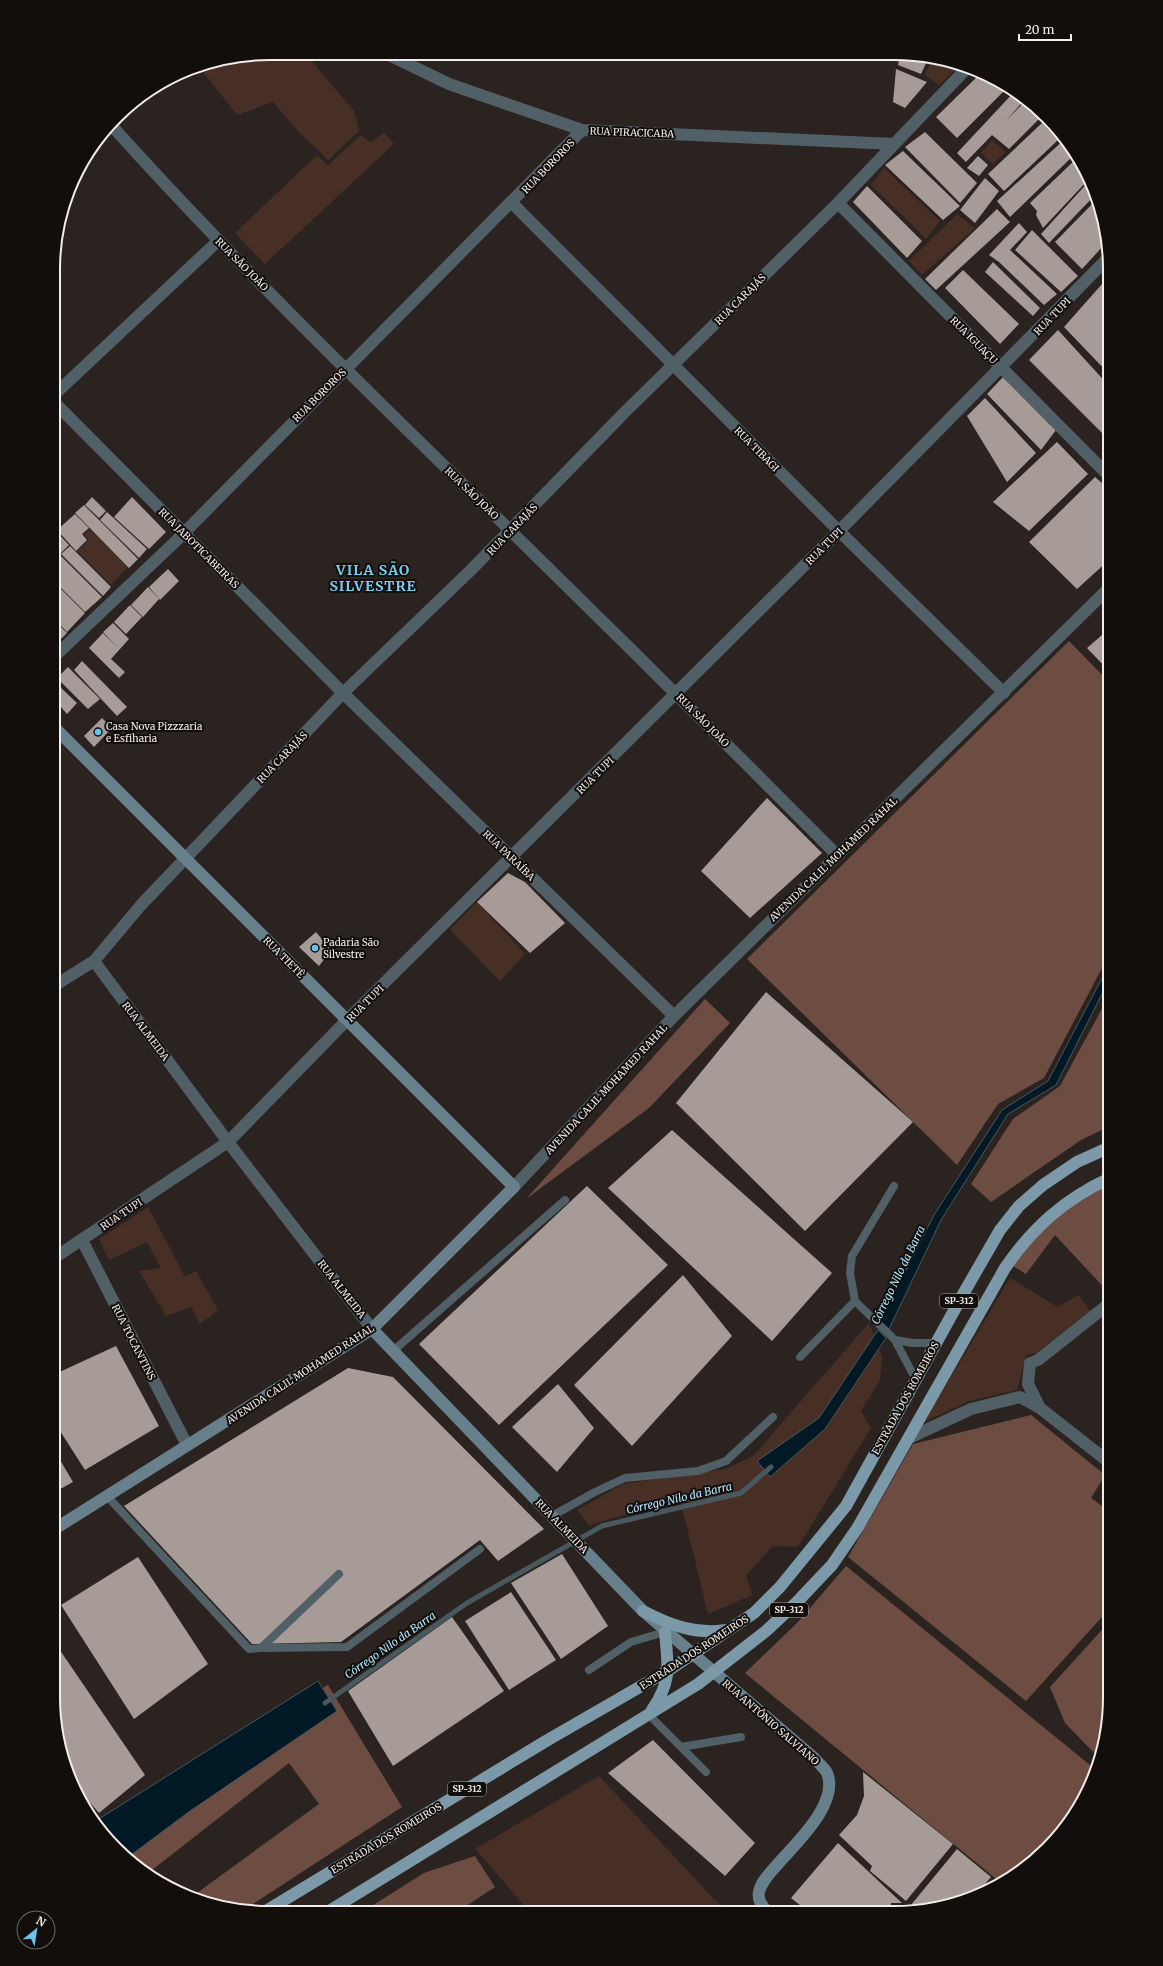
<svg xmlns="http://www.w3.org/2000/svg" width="1163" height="1966" viewBox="0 0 1163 1966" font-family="Merriweather,serif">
  <rect width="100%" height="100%" fill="#2b2320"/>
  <path fill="#472f26" d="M269,53h36l49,58 5,20 -31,29 -27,-26 -28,-32 -36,13 -38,-48z
    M932,57l29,8 -22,20 -14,-10z
    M384,132l10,12 -129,120 -30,-31 82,-78 11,10 33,-30 10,8z
    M992,140l14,12 -13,12 -12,-11z
    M884,168l56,53 -14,18 -55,-54z
    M957,214l18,14 -53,47 -13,-14z
    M90,529l38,38 -17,18 -34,-34 12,-11 -5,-5z
    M477,902l48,52 -25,27 -50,-51z
    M148,1207l37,70 11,-6 22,39 -18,14 -9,-17 -25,9 -27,-45 22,-3 -14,-26 -38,18 -10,-21z
    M1010,1278l48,29 21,-12 11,16 -54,42 -10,2 -9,35 -48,11 -45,21z
    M869,1323l13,34 -2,23 -19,31 10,17 -73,119 -25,-1 -27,29 6,20 -44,19 -28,-115 -91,26 -12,-15 46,-26 103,-15 28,-14z
    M599,1776l115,123 17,14 -201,-1 -55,-63z"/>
  <path fill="#6d4d41" d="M1069,641l41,42v270l-66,125 -46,26 -41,61 -210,-206z
    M1110,994v132l-29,14 -90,62 -20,-18 42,-65 47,-33z
    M705,999l25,24 -81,85 -123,91z
    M1110,1184v110l-55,-59 -29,39 -13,-8 20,-28 41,-35z
    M1031,1415l74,60 -14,23 19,14v96l-84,93 -178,-144 65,-113z
    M846,1566l250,204c-7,30 -46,81 -71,99 -8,5 -16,9 -24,14l-256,-210 54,-52z
    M1110,1621v91l-11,46 -34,-35 -15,-36z
    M328,1685l74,122 -160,104 -52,-13 129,-94 -30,-41 -142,111 -9,-5 -41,-41 -3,-6z
    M475,1856l20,31 -38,25h-95l62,-39z"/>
  <path fill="#011924" stroke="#49585f" d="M1110,963v15l-54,107 -48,29 -67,106 -52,109 -9,-7 54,-107 68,-105 46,-29z
    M878,1330l8,8 -61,91 -55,48 -13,-16 62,-43z
    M318,1681l19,30 -147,100 -63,47 -30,-30 -3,-6z"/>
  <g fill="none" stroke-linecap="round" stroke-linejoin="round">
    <path stroke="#49585f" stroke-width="5" d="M325,1703l142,-100 135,-77 139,-33 30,-26"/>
  </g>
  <path fill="#a69b97" d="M900,55h23l6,2 -8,17 -23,-9z
    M896,69l31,13 -22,26 -12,-6z
    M982,72l26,15 -51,51 -21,-21z
    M1015,91l11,7 -21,24 22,-23 16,16 -34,34 -17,-14 -26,27 -9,-9z
    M1045,117l19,19 -3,2 -18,-19z
    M1042,123l16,17 -54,51 -16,-17z
    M925,132l52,51 -17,20 -55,-56z
    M1066,138l9,16 -65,63 -13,-16z
    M903,151l57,55 -17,14 -58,-55z
    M978,156l10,9 -9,11 -12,-8z
    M1077,158l12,21 -46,49 -7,-13 1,-4 -7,-8z
    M985,178l14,13 -24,32 -15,-13z
    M1090,180l5,15 -46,48 -8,-9z
    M867,186l55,55 -15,17 -54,-56z
    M1096,200l9,44 -23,25 -27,-27z
    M997,209l13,13 -74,68 -11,-11z
    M1019,223l8,9 -17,18 47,44 -13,11 -45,-43 -10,-7z
    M1032,230l46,46 -17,16 -46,-42z
    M993,262l47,46 -7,8 -48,-44z
    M963,270l56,54 -19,20 -55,-56z
    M1110,275v100l-46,-48z
    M1058,330l52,57v54l-81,-81z
    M1003,377l53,53 -15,20 -54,-56z
    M985,398l51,55 -29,29 -40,-66z
    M1057,442l31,32 -59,57 -36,-29z
    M1095,477l15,13v69l-33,30 -48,-47z
    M92,497l14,14 -7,7 -14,-13z
    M132,497l34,35 -17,17 -35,-32z
    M84,505l54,54 -9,9 -54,-55z
    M107,512l40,37 -8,9 -39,-38z
    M75,514l14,14 -7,6 5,6 -11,11 -19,-21z
    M55,530l14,15 -9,9 -6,-7z
    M70,546l41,41 -8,9 -42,-42z
    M54,549l48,48 -17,15 -31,-31z
    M168,569l11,12 -19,19 -11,-13z
    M54,582l31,31 -18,19 -13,-13z
    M148,587l11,12 -16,18 -12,-12z
    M130,605l12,12 -16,17 -12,-12z
    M54,620l13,13 -8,8 -5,-4z
    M113,623l16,16 -18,20 14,13 -6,6 -30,-30 14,-15 15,15 -15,-16z
    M1110,628v44l-23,-24z
    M82,661l45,46 -10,9 -43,-46z
    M68,667l32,32 -12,10 -31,-31z
    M57,684l20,19 -10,11 -13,-15v-13z
    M102,718l10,10 -18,19 -10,-11z
    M767,798l55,55 -72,65 -49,-47z
    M508,873l17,9 40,41 -35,30 -53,-51z
    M316,932l15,18 -12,16 -20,-19z
    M766,992l147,130 -108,109 -129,-128z
    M672,1130l160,143 -60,68 -164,-153z
    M587,1186l81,79 -169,160 -80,-81z
    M683,1275l49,61 -100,110 -58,-61z
    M116,1346l43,80 -74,44 -32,-50v-45z
    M348,1368l45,9 151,152 -46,32 -18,-21 -139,102 -89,2 -128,-138z
    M558,1384l36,44 -37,44 -45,-45z
    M53,1448l20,34 -20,11z
    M562,1554l46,72 -47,33 -50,-76z
    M138,1557l70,107 -74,55 -73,-114z
    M511,1592l45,68 -47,30 -44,-69z
    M452,1617l52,74 -111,75 -45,-75z
    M53,1640l92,135 -46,38 -30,-34 -16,-82z
    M653,1740l102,103 -30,33 -117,-103z
    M863,1772l90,72 -47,57 -36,-30 2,-5 -33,-31 18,-20 7,-19z
    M838,1843l64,60h-11l-1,10h-80l-19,-15z
    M957,1849l34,28 -17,20 -68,14z"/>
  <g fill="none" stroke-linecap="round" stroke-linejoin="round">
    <path stroke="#515f67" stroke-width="8" d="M855,1301l40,39 21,40
      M895,1340l18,3h23
      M393,1351l172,-151
      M800,1357l55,-56 -5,-28 2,-17 42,-70
      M107,1496l142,153 12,-1 78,-74
      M552,1516l43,-24 30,-14 73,-7 28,-10 47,-44
      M261,1648l86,-1 133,-98
      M589,1670l42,-28 34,-10
      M649,1715l32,32 60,-10
      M681,1747l25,25"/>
    <path stroke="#515f67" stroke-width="12" d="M385,53l64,31 133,46 312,14
      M112,126c116,129 241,251 365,372 121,118 241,237 360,357
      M512,203l327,328 165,162
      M838,203l272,274
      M55,394l163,-153
      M55,403l288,290 331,323
      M54,657l123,-117 405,-410
      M94,961l134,181 144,187
      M54,986l40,-25 47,-56 202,-212 128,-123 153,-157 214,-210 130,-136
      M514,1187l160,-171 436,-429
      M82,1240l105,205
      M54,1258l174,-116 119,-122 492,-489 269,-273
      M909,1438l62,-29 49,-12 20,11
      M1110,1463l-70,-55 -12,-24 2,-21 8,-3 72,-57"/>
    <path stroke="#68808b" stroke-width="12" d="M372,1329l271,282 170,146c4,5 12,11 14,16 13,31 -33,72 -51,93 -7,8 -15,16 -17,26 -2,9 4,15 10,21
      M53,1530l319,-201 142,-142 -460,-460"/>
    <path stroke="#7b99a8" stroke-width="12" d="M643,1611c27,14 53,24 83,19
      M652,1710c20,-29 16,-44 13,-78
      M266,1911l280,-170 123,-71 85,-57 26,-26 66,-81 120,-217 34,-59 19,-24 24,-21 34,-23 33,-15
      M329,1911l369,-227 68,-53 30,-28 36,-38 26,-38 147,-259c28,-41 60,-69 105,-90"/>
  </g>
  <g fill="#65c5ee" stroke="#110e0c" stroke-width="1.5">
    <circle cx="98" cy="732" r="4"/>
    <circle cx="315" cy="948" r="4"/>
  </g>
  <g text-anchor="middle" stroke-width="4" stroke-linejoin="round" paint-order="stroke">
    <g fill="#110e0c" stroke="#aea9a7" stroke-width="1">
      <rect x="940" y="1294" width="38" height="14" rx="3"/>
      <rect x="770" y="1603" width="38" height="14" rx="3"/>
      <rect x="448" y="1782" width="38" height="14" rx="3"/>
    </g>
    <g font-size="9" font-weight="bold" fill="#f2ecea">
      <text x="959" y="1304">SP-312</text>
      <text x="789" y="1613">SP-312</text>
      <text x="467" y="1792">SP-312</text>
    </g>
    <g font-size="10" fill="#f2ecea" stroke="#110e0c">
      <text transform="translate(632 132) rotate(2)" y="4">RUA PIRACICABA</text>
      <text transform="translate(548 166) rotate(-46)" y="4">RUA BOROROS</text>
      <text transform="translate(242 264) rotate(45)" y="4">RUA SÃO JOÃO</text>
      <text transform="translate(740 299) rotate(-45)" y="4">RUA CARAJÁS</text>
      <text transform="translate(1052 316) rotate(-46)" y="4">RUA TUPI</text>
      <text transform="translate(974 340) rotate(45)" y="4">RUA IGUAÇU</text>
      <text transform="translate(319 395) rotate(-45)" y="4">RUA BOROROS</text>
      <text transform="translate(757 449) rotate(45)" y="4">RUA TIBAGI</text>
      <text transform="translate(472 493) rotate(44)" y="4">RUA SÃO JOÃO</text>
      <text transform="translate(512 529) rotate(-46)" y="4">RUA CARAJÁS</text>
      <text transform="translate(824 546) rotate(-45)" y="4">RUA TUPI</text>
      <text transform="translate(199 548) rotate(45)" y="4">RUA JABOTICABEIRAS</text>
      <text transform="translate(703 720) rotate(45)" y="4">RUA SÃO JOÃO</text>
      <text transform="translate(282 757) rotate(-46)" y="4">RUA CARAJÁS</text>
      <text transform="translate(595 775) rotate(-45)" y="4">RUA TUPI</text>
      <text transform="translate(509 855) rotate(44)" y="4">RUA PARAÍBA</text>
      <text transform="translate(833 859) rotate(-44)" y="4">AVENIDA CALIL MOHAMED RAHAL</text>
      <text transform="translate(284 957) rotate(45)" y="4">RUA TIETÊ</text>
      <text transform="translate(365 1003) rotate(-45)" y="4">RUA TUPI</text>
      <text transform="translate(146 1031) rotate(53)" y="4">RUA ALMEIDA</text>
      <text transform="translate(606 1089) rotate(-47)" y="4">AVENIDA CALIL MOHAMED RAHAL</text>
      <text transform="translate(121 1214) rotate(-34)" y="4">RUA TUPI</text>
      <text transform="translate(342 1289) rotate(52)" y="4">RUA ALMEIDA</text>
      <text transform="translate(134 1342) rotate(63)" y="4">RUA TOCANTINS</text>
      <text transform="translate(300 1374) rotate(-33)" y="4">AVENIDA CALIL MOHAMED RAHAL</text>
      <text transform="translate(905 1398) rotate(-61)" y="4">ESTRADA DOS ROMEIROS</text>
      <text transform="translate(562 1526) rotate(46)" y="4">RUA ALMEIDA</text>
      <text transform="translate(694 1652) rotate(-33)" y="4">ESTRADA DOS ROMEIROS</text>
      <text transform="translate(771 1722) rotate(41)" y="4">RUA ANTÔNIO SALVIANO</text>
      <text transform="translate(386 1838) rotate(-31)" y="4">ESTRADA DOS ROMEIROS</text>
    </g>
    <g font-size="10" fill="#f2ecea" stroke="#110e0c" text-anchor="start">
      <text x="106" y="730">Casa Nova Pizzzaria<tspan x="106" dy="12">e Esfiharia</tspan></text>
      <text x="323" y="946">Padaria São<tspan x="323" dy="12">Silvestre</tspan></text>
    </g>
    <g font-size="11" font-style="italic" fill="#b4e7ff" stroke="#110e0c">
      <text transform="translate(898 1275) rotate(-64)" y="4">Córrego Nilo da Barra</text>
      <text transform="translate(679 1498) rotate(-13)" y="4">Córrego Nilo da Barra</text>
      <text transform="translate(390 1645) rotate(-35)" y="4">Córrego Nilo da Barra</text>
    </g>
    <g font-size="14" font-weight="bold" letter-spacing="1" fill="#77cef4" stroke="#110e0c">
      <text x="373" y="575">VILA SÃO<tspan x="373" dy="16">SILVESTRE</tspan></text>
    </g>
  </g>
  <path d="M0 0H1163V1966H0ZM269 60H894A209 209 0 0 1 1103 269V1697A209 209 0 0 1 894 1906H269A209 209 0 0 1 60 1697V269A209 209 0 0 1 269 60Z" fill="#110e0c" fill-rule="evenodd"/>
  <path fill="none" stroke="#f2ecea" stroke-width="2" d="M269 60H894A209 209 0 0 1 1103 269V1697A209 209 0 0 1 894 1906H269A209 209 0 0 1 60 1697V269A209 209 0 0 1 269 60Z"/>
  <g transform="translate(36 1930) rotate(30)"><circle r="19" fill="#110e0c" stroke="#6b6765"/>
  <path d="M0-3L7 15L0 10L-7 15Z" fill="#65c5ee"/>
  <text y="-6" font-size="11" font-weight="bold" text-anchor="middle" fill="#f2ecea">N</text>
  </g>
  <path d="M1019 34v6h52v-6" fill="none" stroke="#f2ecea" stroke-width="2"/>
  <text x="1025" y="34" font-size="12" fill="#f2ecea" stroke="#110e0c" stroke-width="3" paint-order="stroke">20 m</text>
</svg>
